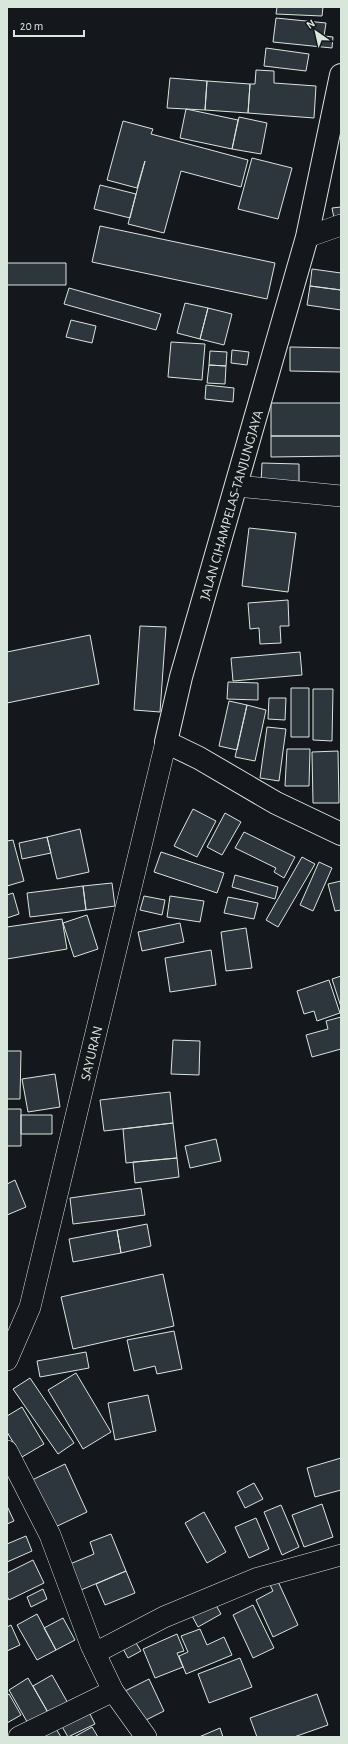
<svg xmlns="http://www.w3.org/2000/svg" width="348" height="1744" viewBox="0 0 348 1744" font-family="'Alegreya Sans',sans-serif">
  <rect width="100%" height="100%" fill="#14181c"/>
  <path fill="#2c363c" stroke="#d8e6dc" d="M277,7h46l-1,9 -46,-2z
    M276,18l50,5 -2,13 9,1 -1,11 -59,-6z
    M266,48l43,6 -3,17 -42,-5z
    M256,70l18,1v12l42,3 -2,32 -66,-5 2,-29h5z
    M170,78l37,3 -2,29 -38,-2z
    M207,81l43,3 -2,29 -43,-3z
    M186,109l52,11 -6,29 -52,-11z
    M239,117l28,6 -6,31 -29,-5z
    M123,121l30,8 -2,5 97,26 -7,27 -60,-16 -17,62 -36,-9 17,-63 -8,27 -30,-8z
    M252,158l40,10 -14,51 -40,-10z
    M100,185l36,9 -6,24 -36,-9z
    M341,207v10l-7,1 -2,-10z
    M100,226l175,37 -8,36 -175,-37z
    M7,263h59v22h-59z
    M312,269l29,4v17l-31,-4z
    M310,286l31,4v20l-34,-5z
    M69,288l92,26 -5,16 -92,-26z
    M185,303l23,5 -8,31 -23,-6z
    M208,308l24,6 -8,31 -24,-6z
    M71,320l25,6 -4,17 -26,-6z
    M171,342l34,2 -3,36 -34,-3z
    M290,347l51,1v24l-51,-1z
    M232,350l17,2 -2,13 -16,-2z
    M210,351l17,1 -1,14 -17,-1z
    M209,365l17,1 -1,18 -18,-1z
    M206,385l28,3 -1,14 -28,-3z
    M271,403h70v33h-70z
    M271,436h70v20l-70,1z
    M262,463l37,1v20l-38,-1z
    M249,528l47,5 -8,59 -46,-6z
    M288,600l1,26h-9l1,17 -21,1 -1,-16 -9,1 -2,-26z
    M140,626l26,1 -6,85 -26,-2z
    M90,635l9,49 -92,19v-51z
    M300,652l2,23 -69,6 -2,-23z
    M228,682l30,1v17l-31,-1z
    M291,688h18v49h-18z
    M313,689h20l-1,52 -19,-1z
    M269,698h17l-1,22 -17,-1z
    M229,701l18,4 -10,45 -18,-4z
    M247,705l19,5 -11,51 -20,-4z
    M267,727l19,2 -7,52 -19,-3z
    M287,749h23l-1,37h-24z
    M338,751l1,52h-26l-1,-51z
    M193,809l23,12 -19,36 -23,-11z
    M225,813l16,9 -19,33 -15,-8z
    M80,829l9,43 -32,7 -10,-42z
    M244,832l51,25 -11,21 -10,-6 2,-4 -41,-20z
    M47,837l4,16 -29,6 -3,-16z
    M13,840l11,41 -17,5v-45z
    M161,852l63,21 -7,20 -63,-21z
    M302,857l13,7 -37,63 -12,-7z
    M319,862l13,6 -19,43 -13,-6z
    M235,875l43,12 -3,12 -43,-12z
    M341,881v29l-6,1 -7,-27z
    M112,883l3,23 -29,4 -3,-24z
    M83,886l3,24 -56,7 -3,-24z
    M13,893l6,21 -12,4v-23z
    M144,896l21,4 -3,15 -22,-5z
    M170,896l34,5 -4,21 -33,-5z
    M228,897l30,6 -4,16 -30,-6z
    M87,915l11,34 -24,8 -11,-34z
    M62,919l5,30 -60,10v-32z
    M180,923l4,19 -42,9 -4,-19z
    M246,928l6,40 -26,3 -5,-39z
    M211,950l5,35 -46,7 -5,-34z
    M341,976v31l-9,-28z
    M329,980l11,33 -23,8 -3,-10 -10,3 -7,-23z
    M341,1017v32l-29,8 -6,-22 22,-6 -2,-8z
    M173,1040l27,1 -1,34 -28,-1z
    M7,1051h14l-1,48h-13z
    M55,1074l5,33 -32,5 -6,-33z
    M170,1092l3,31 -69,8 -4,-31z
    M7,1109h14v37h-14z
    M21,1115h31v19h-31z
    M173,1123l4,35 -51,5 -3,-34z
    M216,1139l5,22 -31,7 -5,-22z
    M177,1158l2,19 -44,6 -2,-21z
    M15,1180l11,27 -19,8v-31z
    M141,1188l4,27 -72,9 -3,-26z
    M147,1224l4,22 -30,7 -4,-23z
    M117,1230l4,23 -48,9 -4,-23z
    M163,1274l11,52 -101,23 -12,-52z
    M174,1331l8,38 -25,5 -2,-8 -21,5 -7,-31z
    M86,1352l3,16 -49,9 -3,-16z
    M76,1373l35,59 -28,17 -35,-59z
    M30,1378l44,65 -16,11 -45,-65z
    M148,1395l8,36 -41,9 -7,-37z
    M22,1407l22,37 -22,13 -15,-25v-16z
    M341,1458v32l-26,7 -8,-29z
    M65,1464l22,48 -36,17 -23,-47z
    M254,1483l9,16 -18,9 -8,-16z
    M322,1504l11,33 -29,10 -12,-32z
    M281,1505l18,42 -17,8 -18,-43z
    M7,1506l7,15 -7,3z
    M204,1512l22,40 -19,11 -22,-40z
    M256,1518l13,31 -20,9 -14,-31z
    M111,1534l15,37 -45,19 -11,-26 24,-10 -4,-12z
    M26,1536l6,15 -25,11v-18z
    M33,1560l11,23 -35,17 -2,-4v-23z
    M126,1571l9,22 -30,12 -9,-21z
    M275,1575l23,50 -25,12 -17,-37 17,-9 -6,-12z
    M43,1589l4,10 -16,8 -4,-10z
    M213,1600l8,14 -23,13 -7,-13z
    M253,1605l21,43 -21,10 -20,-43z
    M37,1614l19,36 -19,10 -20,-35z
    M63,1618l12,22 -19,10 -12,-22z
    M11,1625l9,20 -13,6v-24z
    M200,1629l7,16 17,-8 8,18 -46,19 -7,-18 9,-4 -7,-16z
    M177,1634l7,17 -7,2 6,14 -28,11 -12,-29z
    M133,1638l8,13 -13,7 -7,-13z
    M240,1658l12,29 -43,16 -11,-29z
    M52,1675l17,30 -19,11 -17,-30z
    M28,1678l22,38 -20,11 -21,-37z
    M149,1679l15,32 -24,12 -15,-32z
    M9,1694l12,21 -14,8v-28z
    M317,1694l11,31 -34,12h-37l-7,-19z
    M87,1708l8,16 -27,13 -8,-14z
    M53,1724l8,13h-26z
    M92,1727l6,10h-24z
    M220,1728l3,9h-24z"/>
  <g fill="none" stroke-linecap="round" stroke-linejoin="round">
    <g stroke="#d8e6dc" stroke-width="22">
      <g id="street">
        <path d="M307,237l34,-12"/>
        <path d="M237,486l104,10"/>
        <path id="s1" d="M7,1360l23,-53 136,-565"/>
        <path d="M7,1451l43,84 41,110 22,46 33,46"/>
        <path d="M95,1653l69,-36 94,-39 83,-23"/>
        <path d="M19,1737l94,-46"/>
      </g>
    </g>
    <g stroke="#d8e6dc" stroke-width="24">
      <path id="secondary" d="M341,75l-34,162 -126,440 -15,65 33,16 77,45 65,31"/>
    </g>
    <use href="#street" stroke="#14181c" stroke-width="21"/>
    <use href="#secondary" stroke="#14181c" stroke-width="22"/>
  </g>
  <g text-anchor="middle" stroke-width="3" stroke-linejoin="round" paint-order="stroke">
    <g font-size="14" fill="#d8e6dc" stroke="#14181c">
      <text transform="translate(231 505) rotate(-74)" y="5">JALAN CIHAMPELAS-TANJUNGJAYA</text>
      <text dy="5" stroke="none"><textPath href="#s1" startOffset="319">SAYURAN</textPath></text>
    </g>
  </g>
  <rect width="348" height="1744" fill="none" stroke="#d8e6dc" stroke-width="16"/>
  <g transform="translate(316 32) rotate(326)" stroke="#14181c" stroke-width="3" paint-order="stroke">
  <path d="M0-3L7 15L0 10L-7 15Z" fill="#d8e6dc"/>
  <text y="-6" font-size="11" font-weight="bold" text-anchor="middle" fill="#d8e6dc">N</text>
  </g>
  <path d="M14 30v6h70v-6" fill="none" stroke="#d8e6dc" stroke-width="2"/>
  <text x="20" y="30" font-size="12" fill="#d8e6dc" stroke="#14181c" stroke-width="3" paint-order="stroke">20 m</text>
</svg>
